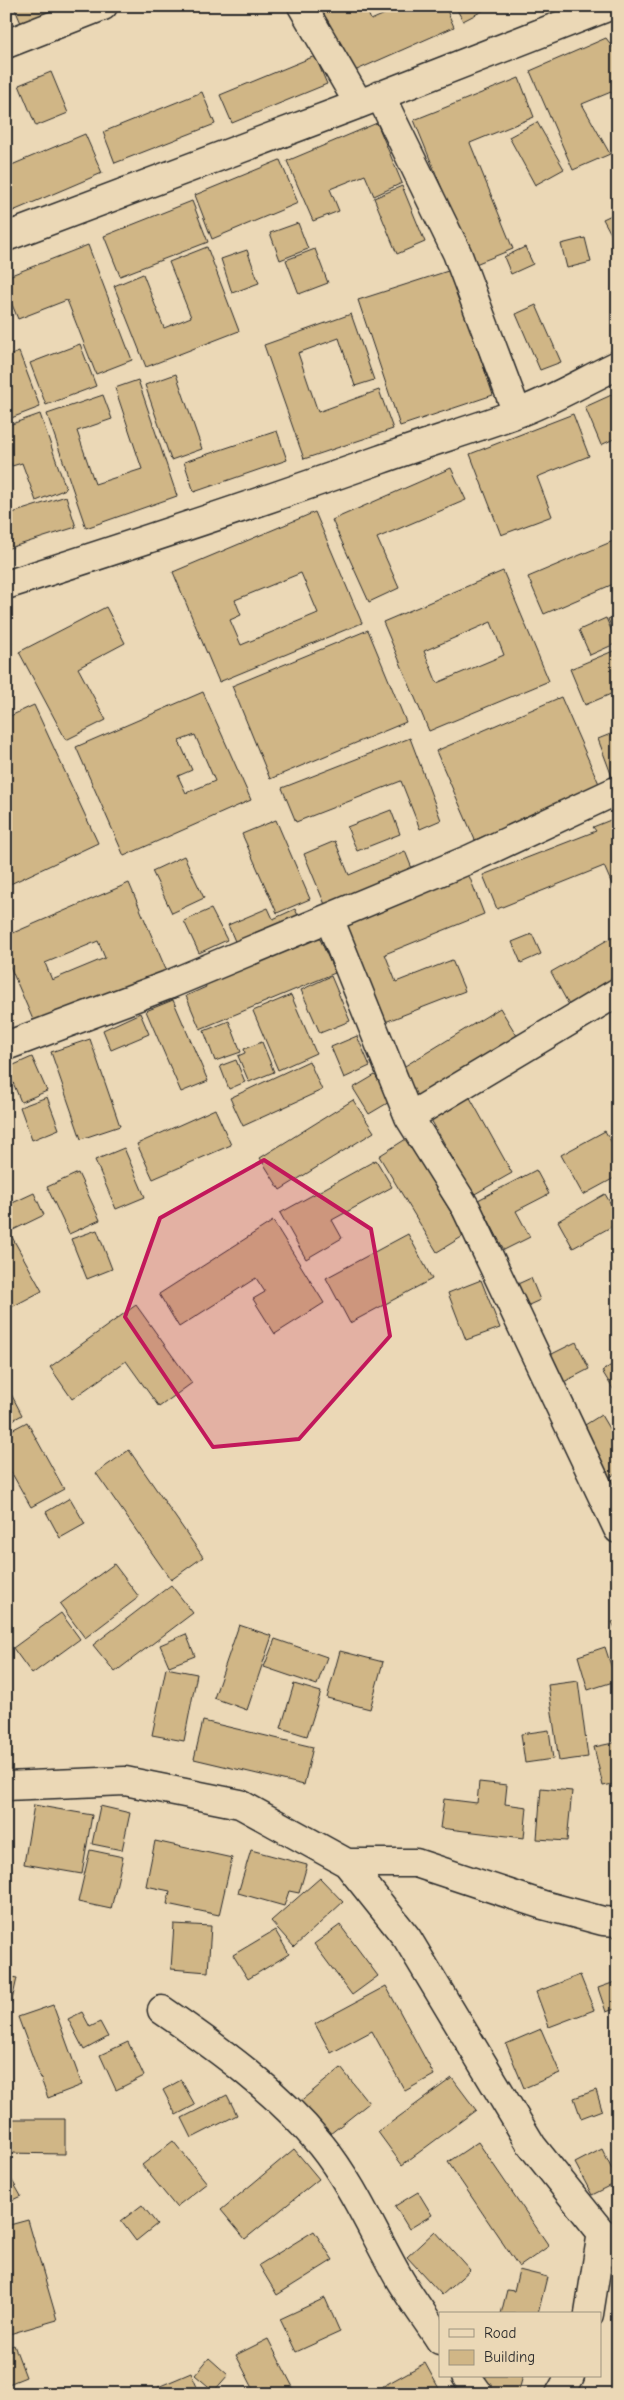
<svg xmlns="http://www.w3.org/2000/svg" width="624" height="2400" viewBox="0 0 624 2400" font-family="'Comic Neue',sans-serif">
  <rect width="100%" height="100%" fill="#ebd8b6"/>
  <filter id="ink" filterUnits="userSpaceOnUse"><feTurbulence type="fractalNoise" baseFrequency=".02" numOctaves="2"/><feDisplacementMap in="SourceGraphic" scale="10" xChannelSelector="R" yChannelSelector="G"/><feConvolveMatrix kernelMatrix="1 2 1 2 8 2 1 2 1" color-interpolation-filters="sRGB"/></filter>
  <g filter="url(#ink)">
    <path fill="#d0b686" stroke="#2b2b2b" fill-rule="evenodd" d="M21,6h56l-54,22 -8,-19z
      M332,6h33l6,14 32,-14h42l9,21 -104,46 -28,-63z
      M455,6h37l-29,15z
      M606,38l12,16v48l-7,-10 -29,12 28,50 -37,16 -43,-99z
      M315,56l12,28 -95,39 -12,-28z
      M51,72l17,41 -32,13 -17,-41z
      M519,78l15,39 -64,26 43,106 -40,16 -59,-145z
      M202,92l13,32 -100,39 -12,-31z
      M537,122l27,47 -29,16 -26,-48z
      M377,123l25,60 -28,13 -9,-21 -35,14 9,22 -26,10 -26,-60z
      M85,134l17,39 -96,41v-48l1,1z
      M280,160l18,43 -86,36 -17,-44z
      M402,186l23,56 -28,12 -23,-56z
      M192,201l16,41 -88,34 -16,-40z
      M618,212v35l-15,-28z
      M298,223l10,26 -28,11 -10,-27z
      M585,238l6,24 -24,6 -6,-24z
      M88,245l44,115 -36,14 -29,-74 -49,19 -12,-29v-13z
      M207,247l32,84 -93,36 -32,-81 29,-12 21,54 27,-11 -22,-55z
      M525,247l8,17 -22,10 -7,-17z
      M315,249l13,34 -29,11 -13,-34z
      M247,250l12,33 -27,10 -11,-34z
      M451,270l42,125 -93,31 -42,-126z
      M536,305l25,57 -21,8 -24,-56z
      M351,314l23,66 -19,6 -16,-48 -41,15 20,59 61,-22 14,39 -89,30 -40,-114z
      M80,344l16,42 -50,19 -16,-42z
      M19,352l21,55 -34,13v-63z
      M176,374l26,75 -31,11 -26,-75z
      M138,380l39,116 -91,32 -39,-114 56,-19 9,24 -35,12 18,53 47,-15 -27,-81z
      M618,392v45l-17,8 -16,-38z
      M40,414l26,75 -30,12 -14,-38 -10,3 -6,-17v-23z
      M573,414l16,42 -52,21 15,39 -51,19 -31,-81z
      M277,431l10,29 -93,32 -10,-30z
      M451,468l15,32 -89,38 22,50 -30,14 -37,-82z
      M66,496l10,31 -70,22v-34z
      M315,512l47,111 -143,59 -46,-110zM301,573l17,40 -77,32 -11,-25 11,-5 -6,-15z
      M618,539v43l-74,32 -16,-37z
      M503,571l46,110 -120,50 -46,-109zM491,622l13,33 -67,28 -13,-32z
      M106,607l19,36 -47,25 28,52 -40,20 -47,-88z
      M618,615v26l-10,-22z
      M606,618l11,25 -27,12 -11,-25z
      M6,629l6,14 -6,3z
      M368,630l38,92 -136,57 -38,-93z
      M618,649v42l-33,14 -15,-36z
      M203,692l48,108 -127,56 -48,-109zM195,735l20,46 -29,12 -8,-17 14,-6 -13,-29z
      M561,697l39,89 -125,54 -39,-89z
      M34,705l64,138 -92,43v-168z
      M618,731v50l-4,1 -16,-43z
      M410,738l31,82 -21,9 -19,-48 -105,41 -14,-34z
      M391,810l9,24 -43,17 -10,-24z
      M618,817v81l-14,-32 -107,43 -14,-34 113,-44 -3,-4z
      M276,820l34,79 -33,14 -35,-79z
      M335,841l14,34 56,-24 8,20 -87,36 -22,-53z
      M184,856l20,42 -32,15 -20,-42z
      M468,873l16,41 -99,40 11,28 56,-22 13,31 -85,33 -40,-100z
      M129,883l38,89 -130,57 -31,-72v-21zM98,941l7,17 -53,22 -7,-17z
      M268,908l5,11 22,-10 8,17 -63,27 -12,-28z
      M211,909l16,31 -28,13 -15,-32z
      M312,934l3,7 5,-2 15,34 -135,56 -14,-33 20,-9 -3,-8z
      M532,934l9,20 -20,9 -9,-21z
      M618,934v42l-49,29 -18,-33z
      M331,976l19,45 -30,12 -19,-43z
      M291,995l25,58 -38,17 -25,-59z
      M173,1000l35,81 -27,11 -35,-81z
      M500,1008l22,36 -101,61 -21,-36z
      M140,1013l9,21 -38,16 -8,-20z
      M229,1021l12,31 -26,9 -11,-30z
      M357,1036l13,30 -26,12 -13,-31z
      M90,1039l30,87 -39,13 -30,-87z
      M262,1042l12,30 -25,10 -11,-26 7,-3 -1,-4z
      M32,1057l15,34 -26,11 -14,-34z
      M236,1060l9,22 -16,7 -9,-23z
      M309,1061l13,29 -79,36 -13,-28z
      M375,1075l16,26 -22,13 -16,-26z
      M468,1094l44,79 -39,22 -44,-79z
      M47,1097l12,32 -27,11 -12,-33z
      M353,1100l21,32 -94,58 -20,-32z
      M215,1109l16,36 -78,34 -16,-35z
      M605,1131l13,22v23l-35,19 -22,-40z
      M406,1139l59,96 -28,17 -58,-96z
      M124,1148l21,49 -29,12 -21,-49z
      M376,1160l16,27 -60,33 10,18 -36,21 -26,-46z
      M536,1170l13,24 -33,17 14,26 -26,13 -26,-50z
      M78,1173l22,47 -31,14 -22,-47z
      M34,1193l10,22 -33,16 -5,-10v-15z
      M605,1194l13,22v7l-45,25 -15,-27z
      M273,1221l51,82 -49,31 -22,-35 12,-7 -9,-14 -77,49 -20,-33z
      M97,1230l15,39 -25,10 -16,-40z
      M408,1234l24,45 -82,44 -24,-45z
      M12,1237l30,54 -34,18 -2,-4v-66z
      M531,1278l9,22 -20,9 -9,-22z
      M481,1280l19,48 -34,12 -18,-47z
      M136,1305l56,78 -33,24 -33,-46 -54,38 -22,-32z
      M576,1342l13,27 -29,15 -14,-27z
      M618,1361v36l-16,-26z
      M10,1392l12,23 -16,9v-30z
      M601,1415l13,22 4,-3v38l-11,7 -30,-49z
      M27,1422l37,67 -33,18 -25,-44v-30z
      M129,1450l74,107 -32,23 -75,-107z
      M618,1477v37l-15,-30z
      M70,1498l15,26 -25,14 -14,-26z
      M114,1564l25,33 -54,41 -25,-34z
      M171,1585l22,28 -78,59 -22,-27z
      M61,1613l19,26 -48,35 -19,-26z
      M618,1620v14l-6,-12z
      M239,1625l33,11 -25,74 -33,-12z
      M186,1634l9,22 -26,10 -9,-21z
      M275,1639l52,18 -10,28 -53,-18z
      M605,1647l11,34 -28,9 -10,-34z
      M340,1651l43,11 -13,47 -43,-11z
      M166,1668l31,6 -13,67 -32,-6z
      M578,1681l10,76 -29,4 -11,-76z
      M294,1684l27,8 -14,44 -26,-8z
      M203,1721l110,26 -9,38 -110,-26z
      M549,1730l4,29 -28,4 -4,-29z
      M618,1742v41l-15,3 -9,-39z
      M479,1782l28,3 -2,19 22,3 -3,31 -84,-10 4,-29 33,4z
      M541,1788l31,3 -5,50 -30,-2z
      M34,1805l58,10 -10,59 -58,-10z
      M100,1806l30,7 -8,37 -30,-6z
      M155,1841l77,17 -13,57 -52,-11 3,-13 -24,-5z
      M90,1850l33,7 -12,52 -33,-7z
      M251,1850l56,15 -8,28 -10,-2 -5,15 -46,-13z
      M320,1878l23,24 -49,45 -23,-26z
      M174,1924l37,2 -3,46 -37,-3z
      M340,1925l38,51 -26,19 -38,-51z
      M275,1930l14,24 -41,25 -15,-24z
      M580,1975l14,35 -45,17 -13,-35z
      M6,1976l11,2 -6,27 -5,-1z
      M618,1981v27l-12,4 -8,-24z
      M386,1986l48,89 -29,16 -33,-60 -41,22 -16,-29z
      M53,2005l29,80 -34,13 -30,-81z
      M82,2012l8,15 10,-5 8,15 -24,13 -16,-31z
      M541,2029l19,44 -36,15 -18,-44z
      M128,2042l16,34 -28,14 -16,-35z
      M341,2068l28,35 -44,35 -27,-35z
      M452,2078l24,32 -74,55 -24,-33z
      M181,2080l14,25 -19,10 -13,-25z
      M596,2090l6,20 -21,8 -7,-20z
      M227,2095l10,20 -45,23 -10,-20z
      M6,2119h59v35l-59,-1z
      M173,2141l34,42 -31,24 -34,-42z
      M478,2142l71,104 -30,21 -71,-105z
      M294,2149l25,30 -74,60 -24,-29z
      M602,2149l16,33 -26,13 -17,-32z
      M6,2170l15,26 -15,7z
      M418,2192l14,23 -23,14 -14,-23z
      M142,2205l15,19 -21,17 -15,-20z
      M28,2220l29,100 -51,15v-109z
      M314,2231l19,29 -56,35 -18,-30z
      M435,2231l35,39 -28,25 -35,-38z
      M519,2270l28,7 -9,37h-37l6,-24 7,1z
      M325,2298l15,34 -44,20 -16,-33z
      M268,2339l28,54 -1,1h-39l-20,-39z
      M14,2345l12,32 -20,8v-37z
      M209,2358l19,17 -14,16 -19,-16z
      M425,2363l17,31h-73z
      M191,2373l9,21h-39l-3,-7z
      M486,2376h37l-5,18h-12l-23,-6z"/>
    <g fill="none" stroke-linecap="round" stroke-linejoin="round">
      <g stroke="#2b2b2b" stroke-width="31">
        <path id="minor" d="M302,6l57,98
          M6,44l97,-38
          M380,95l77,158 60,160
          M6,237l353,-133 251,-98
          M6,585c125,-40 250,-81 373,-125 45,-16 91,-30 136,-46 36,-13 69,-33 103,-49
          M329,918l80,199 57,91 152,321
          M6,1046l162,-61 302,-126 148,-69
          M409,1117l209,-125
          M6,1786l119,-5 115,23 107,59h69l127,42 60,16 15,1
          M347,1863l60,75 125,208 86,107
          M162,2010c57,39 115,81 159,135 33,41 53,90 79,135 12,20 27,40 40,60
          M589,2314l13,-82
          M466,2376l13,18
          M560,2394l10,-18"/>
      </g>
      <use href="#minor" stroke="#ebd8b6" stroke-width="28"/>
    </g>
  </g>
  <path fill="#c2185b" fill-opacity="0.2" stroke="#c2185b" stroke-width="4" stroke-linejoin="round" d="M264,1160l107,69 19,107 -91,103 -86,8 -88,-130 35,-99z"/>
  <rect width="624" height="2400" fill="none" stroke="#ebd8b6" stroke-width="25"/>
  <rect x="12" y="12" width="599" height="2375" fill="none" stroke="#2b2b2b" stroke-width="2" filter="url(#ink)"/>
  <rect x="439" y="2312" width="162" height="65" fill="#ebd8b6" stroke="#9e937e"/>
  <rect x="449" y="2329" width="25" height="8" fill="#ebd8b6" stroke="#9e937e"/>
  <text x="484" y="2338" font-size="15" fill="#2b2b2b">Road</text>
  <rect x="449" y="2350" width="25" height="15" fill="#d0b686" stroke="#9e937e"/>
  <text x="484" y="2362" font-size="15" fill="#2b2b2b">Building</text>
</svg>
